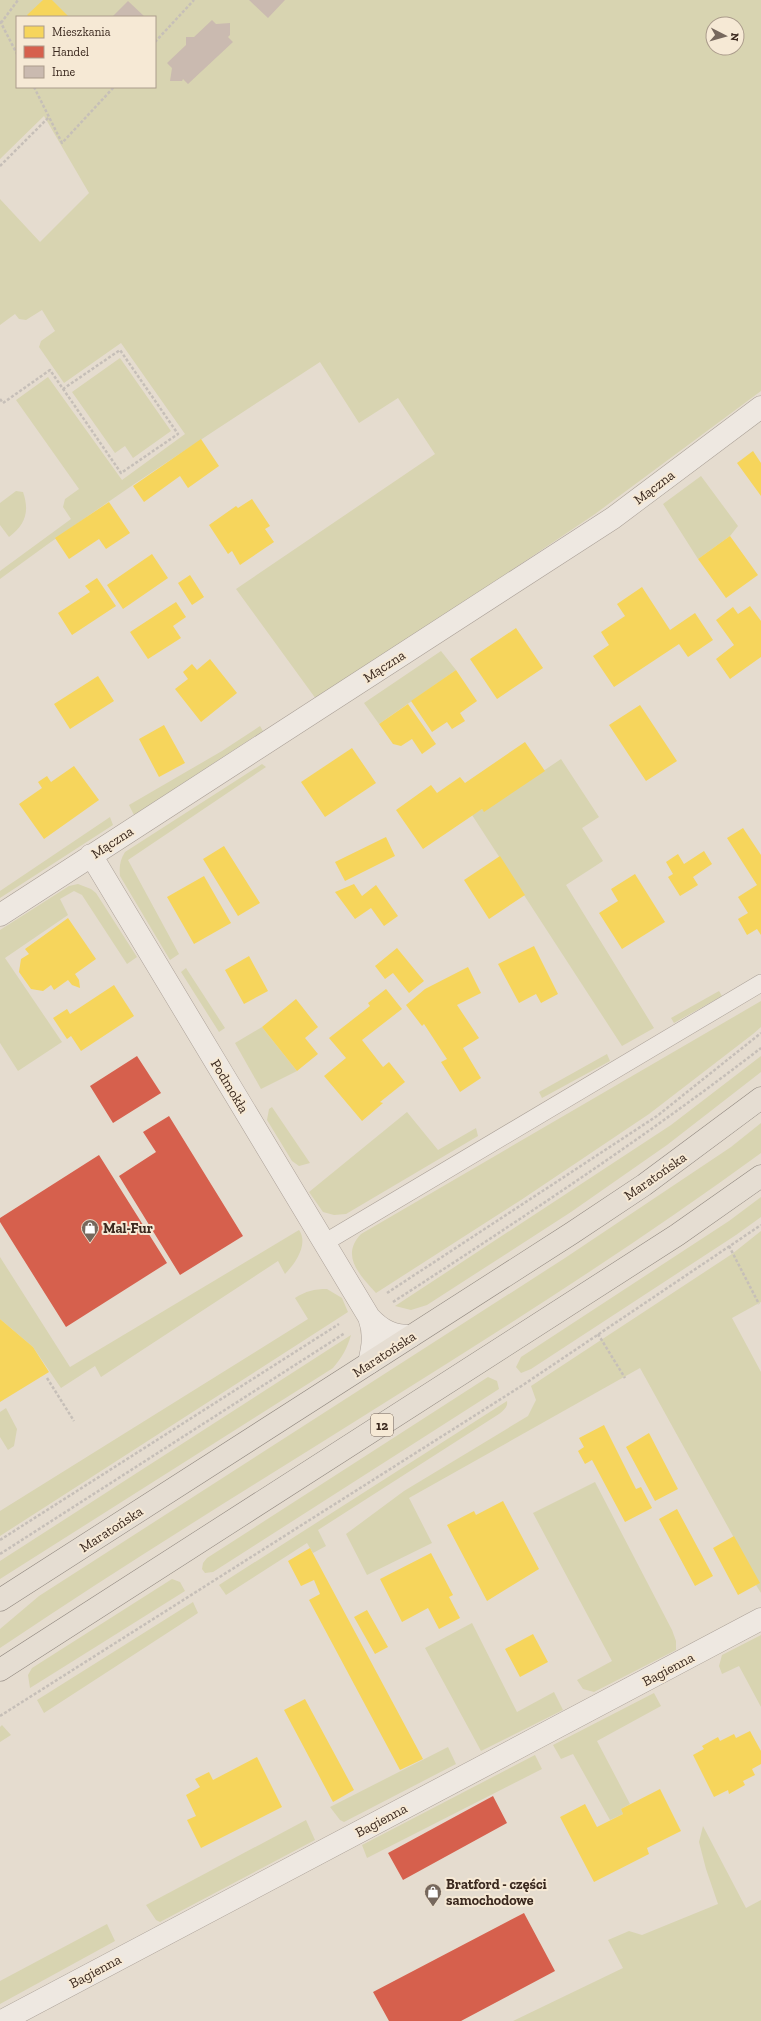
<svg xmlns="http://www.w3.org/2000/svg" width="761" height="2021" viewBox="0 0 761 2021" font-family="'Zilla Slab',serif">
  <rect width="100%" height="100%" fill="#e5dccf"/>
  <path fill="#d8d4b1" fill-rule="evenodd" d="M0,0h761v391l-166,123 -147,99 -132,86 -80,-110 199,-135 -37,-56 -39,25 -39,-61c-108,70 -216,140 -320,217v-8l71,-52 -8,-12 2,-8 14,-10 -63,-89 32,-23 74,103 63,-46 -64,-91 -57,40 -25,-36 2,-6 14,-10 -13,-21 -16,10 -7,-1 -4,-5 -15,11v-126l40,43 49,-49 -45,-77 -44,43zM17,17h138v70h-138zM713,24h24v24h-24z
    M120,358l51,73 -38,27 -8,-12 -10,7 -43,-61z
    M701,476l37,50 -8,10 -32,23 -35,-55z
    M16,491l7,1c7,20 2,33 -14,45l-9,-12v-22z
    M441,651l15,19 -77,54 -15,-21z
    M260,726l3,5 -129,84 -5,-10 93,-54z
    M561,759l38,58 -17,11 21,33 -37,24 88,143 -32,18 -150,-231 10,-6 2,2z
    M262,764l4,3 -138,93 51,94 -9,6 -50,-84c-1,-9 0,-16 5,-24z
    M110,817l3,8 -113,73v-7z
    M78,884l13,5 5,4 41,64 -10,7 -45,-69 -8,-4 -14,8 8,16 -63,43 57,84 -44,29 -18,-28v-113l69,-44z
    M186,968l39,60 -6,4 -38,-60z
    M719,991l3,5 -48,27 -3,-5z
    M761,1001v26l-8,7 -104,80 -128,86 -145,93c-16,-18 -36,-37 -15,-59z
    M262,1027l35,44 -36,18 -26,-46z
    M607,1054l3,7 -68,37 -3,-6z
    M761,1056v16l-94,73 -96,67 -144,93 -16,5 -16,-4 276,-181z
    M272,1107l38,56 -11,3 -7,-5 -25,-41 2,-11z
    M407,1112l31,38 38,-22 2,8 -132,78 -12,1 -11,-3 -14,-20z
    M761,1123v30c-244,178 -510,326 -761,495v-19l39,-33 526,-338 166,-111z
    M761,1197v20l-25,18 -205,134 -10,4 -5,-6 5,-10 208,-136z
    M299,1230c10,14 -4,34 -14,44l-7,-13 -177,116 -6,-11 -34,22 -28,-41 -33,-28v-62l70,110z
    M761,1231v71l-29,16 29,54v221l-5,-8 3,-2 -119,-215 -231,130 23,45 -65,32 -21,-41 58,-43 124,-75 8,-16 -5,-14 201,-132z
    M327,1289l15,9 6,14 -348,224v-25l308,-192 -13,-21c11,-7 19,-9 32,-9z
    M351,1335c-4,14 -9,22 -18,33l-333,211v-18z
    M488,1377l9,4 2,8 -286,183 -8,1 -3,-4 1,-6 4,-5z
    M507,1401c1,6 -3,9 -8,13l-181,116 8,16 -13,7 -6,-10 -81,52 -7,-10z
    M6,1408l11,21 -3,17 -6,4 -8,-13v-25z
    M595,1482l77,148 4,11v9l-82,42 -11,-3 -6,-9 35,-19 -79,-148z
    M172,1579l8,3 5,9 -155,97 -2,-13 4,-7z
    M193,1602l5,11 -154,100 -7,-13z
    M472,1623l45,89 37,-20 9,18 -82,41 -56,-103z
    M761,1635v72l-22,-41 -17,8 -3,-8 3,-11z
    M654,1693l7,13 -64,35 33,63 -9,5 2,5 -13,6 -37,-66 -12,5 -8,-14z
    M2,1725l9,10 -11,7v-15z
    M448,1747l8,17 -112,58 -4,-2 -10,-13z
    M535,1755l7,14 -175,89 -5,-13z
    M306,1820l9,20 -155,82 -4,-2 -10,-15z
    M703,1826l43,82 15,-8v121h-248l110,-53 -15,-28 21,-9 13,4 76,-31 -12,-35 -7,-27z
    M107,1924l8,17 -115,63v-23z"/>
  <path fill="#f6d55c" d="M43,0h9l17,17h-40l-2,-2z
    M201,439l18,27 -31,22 -8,-12 -36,26 -11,-16z
    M753,451l8,12v33l-24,-33z
    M252,499l18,27 -5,3 9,13 -34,23 -8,-14 -4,3 -19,-29 27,-19 2,2z
    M109,502l21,31 -24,16 -7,-10 -30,20 -14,-21z
    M730,536l28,39 -32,23 -28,-39z
    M152,554l16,24 -45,31 -16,-24z
    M190,575l14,22 -12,8 -14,-22z
    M97,578l19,28 -44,29 -14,-22 32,-21 -5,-6z
    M642,587l28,43 25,-17 18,27 -25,17 -9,-13 -65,43 -21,-31 16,-11 -8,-13 24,-16 -8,-12z
    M176,602l10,15 -13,9 8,12 -33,21 -18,-27z
    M750,606l11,15v36l-31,22 -14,-20 18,-14 -18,-25 17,-13 5,7z
    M516,628l27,40 -46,31 -27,-40z
    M210,659l27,34 -36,29 -26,-33 13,-10 -5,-7 9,-8 5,6z
    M456,670l21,31 -17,12 5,8 -13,8 -5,-7 -15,10 -21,-31z
    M98,676l16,25 -44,28 -16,-25z
    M408,704l28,40 -14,10 -10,-15 -11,7 -8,-2 -14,-20z
    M640,705l37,56 -31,20 -37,-56z
    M164,725l21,38 -26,14 -20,-38z
    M525,742l20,29 -61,41 -2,-3 -59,40 -27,-39 35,-25 6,8 23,-16 5,6z
    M352,748l24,35 -51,34 -24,-35z
    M74,766l25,34 -55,39 -25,-35 23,-16 -4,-6 9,-6 4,6z
    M743,828l18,27v80l-4,-6 -10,6 -9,-16 10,-6 -10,-16 19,-12 -30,-47z
    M386,837l9,19 -50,25 -10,-19z
    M224,846l36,57 -22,13 -35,-57z
    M704,851l8,13 -19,13 5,8 -18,11 -12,-19 5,-3 -7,-12 12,-8 6,10z
    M500,856l25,39 -36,24 -25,-39z
    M635,874l30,48 -43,27 -23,-36 19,-12 -7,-12z
    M204,876l27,47 -37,21 -27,-47z
    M354,884l8,12 14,-11 22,31 -14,10 -13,-18 -16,11 -20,-27z
    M68,918l28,41 -21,15 4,6 1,8 -8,-3 -4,-5 -14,10 -3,-5 -8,6 -12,-2 -12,-17 2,-13 8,-5 -4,-5z
    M534,946l24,48 -17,9 -5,-9 -17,9 -21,-39z
    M397,948l27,33 -15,12 -16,-20 -8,6 -10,-13z
    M249,956l19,35 -24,13 -19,-34z
    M468,967l13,26 -24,12 22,33 -16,10 18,30 -21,14 -19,-30 6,-3 -23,-35 -2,2 -16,-21 19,-16z
    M114,985l20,31 -53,35 -10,-15 -4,3 -14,-21 14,-9 3,5z
    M386,989l16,20 -40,31 21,27 6,-5 16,20 -25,20 3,1 -21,18 -38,-45 22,-18 -17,-20 41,-32 -2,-3z
    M296,999l22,28 -13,11 13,16 -21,17 -35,-44z
    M0,1319l33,28 16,25 -49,30z
    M604,1425l32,64 5,-2 11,21 -27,14 -33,-62 -7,4 -7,-13 6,-4 -5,-9z
    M649,1433l29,56 -23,12 -29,-54z
    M503,1501l36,68 -52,32 -40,-76 27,-14 2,4z
    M677,1509l36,67 -18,10 -36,-67z
    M734,1536l26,47 -22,12 -25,-47z
    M310,1548l113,211 -23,11 -91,-170 11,-6 -6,-14 -13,6 -13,-25z
    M431,1553l22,42 -4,2 11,21 -21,11 -11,-21 -26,14 -22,-43z
    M367,1610l21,37 -13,7 -21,-37z
    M533,1634l15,28 -28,15 -15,-28z
    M305,1699l49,91 -21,12 -49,-92z
    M750,1731l11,20v13l-9,5 3,6 -12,6 2,4 -16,9 -1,-4 -14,7 -21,-42 11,-6 -2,-3 16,-9 2,4 14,-7 2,4z
    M257,1757l25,50 -81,41 -14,-28 9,-4 -10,-21 14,-8 -5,-8 14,-7 4,8z
    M660,1789l21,42 -34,17 2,6 -55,28 -34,-65 25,-13 12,23 26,-13 -2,-5z"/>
  <path fill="#d6604d" d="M137,1056l24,37 -48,30 -23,-37z
    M169,1116l74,120 -63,39 -61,-99 37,-24 -13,-20z
    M99,1155l68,108 -101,64 -66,-105v-4z
    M493,1796l14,27 -104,57 -15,-27z
    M524,1913l31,58 -94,50h-72l-16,-29z"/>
  <path fill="#cabab0" d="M249,0h36l-17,18z
    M128,1l17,16h-33z
    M212,20l4,4 14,-1v12l-2,2 5,5 -45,42 -5,-5 -1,2h-12l2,-13 -5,-5 19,-18v-8h8z"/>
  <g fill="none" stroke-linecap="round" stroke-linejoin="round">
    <g stroke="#aba198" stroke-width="18">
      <path id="service" d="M324,1243l437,-260"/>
    </g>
    <g stroke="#aba198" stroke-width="23">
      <path id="minor" d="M91,855l278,462c6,17 4,29 0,46
        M0,915l613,-397 148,-111
        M369,1317c13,14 24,19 42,19
        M2,2021l759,-402"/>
    </g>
    <g stroke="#90877f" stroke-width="23">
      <path id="primary" d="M0,1600l572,-367 72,-48 117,-87
        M0,1670l677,-435 84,-59"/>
    </g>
    <path stroke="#c6bfb8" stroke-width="2.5" stroke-dasharray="3 2" stroke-linecap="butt" d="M0,21l17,33
      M1,23l17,-23
      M155,42l39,-42
      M34,87l28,56 52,-56
      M0,166l49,-49
      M0,399l3,4 47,-33 71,103 57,-39 -58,-84 -57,39
      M729,1246l30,58
      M387,1293l270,-177 104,-83
      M393,1302c125,-81 250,-163 368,-254
      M598,1334l27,44
      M47,1378l27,43
      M0,1540l339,-216
      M0,1554l345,-221
      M0,1716l523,-331 238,-160"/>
    <use href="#service" stroke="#eee8e1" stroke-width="17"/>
    <use href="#minor" stroke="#eee8e1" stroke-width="22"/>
    <use href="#primary" stroke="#e5ddd2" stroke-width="22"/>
  </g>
  <defs>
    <g id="shop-pin" transform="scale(0.9)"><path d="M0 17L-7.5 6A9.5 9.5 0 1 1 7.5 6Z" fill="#76685d" stroke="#f6e9d5"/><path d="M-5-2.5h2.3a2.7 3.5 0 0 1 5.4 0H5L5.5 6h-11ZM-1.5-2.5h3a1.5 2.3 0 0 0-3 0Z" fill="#fff"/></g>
  </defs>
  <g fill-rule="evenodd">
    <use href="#shop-pin" x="90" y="1228"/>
    <use href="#shop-pin" x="433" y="1892"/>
  </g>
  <g text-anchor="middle" stroke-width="4" stroke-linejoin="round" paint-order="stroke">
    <rect fill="#f6e9d5" stroke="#736356" stroke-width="1" x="371" y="1414" width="22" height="22" rx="3"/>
    <g font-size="13" font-weight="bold" fill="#3b291f">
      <text x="382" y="1430">12</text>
    </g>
    <g font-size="14" fill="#3b291f" stroke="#f6e9d5">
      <text transform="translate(654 487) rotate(-37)" y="5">Mączna</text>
      <text transform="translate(384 666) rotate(-33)" y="5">Mączna</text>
      <text transform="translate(112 842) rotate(-33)" y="5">Mączna</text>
      <text transform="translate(230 1086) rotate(59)" y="5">Podmokła</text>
      <text transform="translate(655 1176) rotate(-35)" y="5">Maratońska</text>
      <text transform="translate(384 1354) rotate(-33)" y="5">Maratońska</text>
      <text transform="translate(111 1529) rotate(-33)" y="5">Maratońska</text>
      <text transform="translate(668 1669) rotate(-28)" y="5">Bagienna</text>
      <text transform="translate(381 1820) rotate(-28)" y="5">Bagienna</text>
      <text transform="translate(95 1971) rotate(-28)" y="5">Bagienna</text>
    </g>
    <g font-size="14" font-weight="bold" fill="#3b291f" stroke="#f6e9d5" text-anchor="start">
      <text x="103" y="1233">Mal-Fur</text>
      <text x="446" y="1889">Bratford - części<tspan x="446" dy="16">samochodowe</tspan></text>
    </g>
  </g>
  <rect x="16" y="16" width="140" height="72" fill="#f6e9d5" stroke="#ab9c8c"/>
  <rect x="24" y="26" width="20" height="12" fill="#f6d55c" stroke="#ab9c8c"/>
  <text x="52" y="36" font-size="12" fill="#3b291f">Mieszkania</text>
  <rect x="24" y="46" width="20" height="12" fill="#d6604d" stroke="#ab9c8c"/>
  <text x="52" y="56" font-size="12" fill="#3b291f">Handel</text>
  <rect x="24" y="66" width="20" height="12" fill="#cabab0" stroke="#ab9c8c"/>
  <text x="52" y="76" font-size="12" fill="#3b291f">Inne</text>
  <g transform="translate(725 36) rotate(96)"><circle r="19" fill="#f6e9d5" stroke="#ab9c8c"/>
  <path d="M0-3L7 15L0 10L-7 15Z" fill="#76685d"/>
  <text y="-6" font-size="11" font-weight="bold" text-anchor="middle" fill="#3b291f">N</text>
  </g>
</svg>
